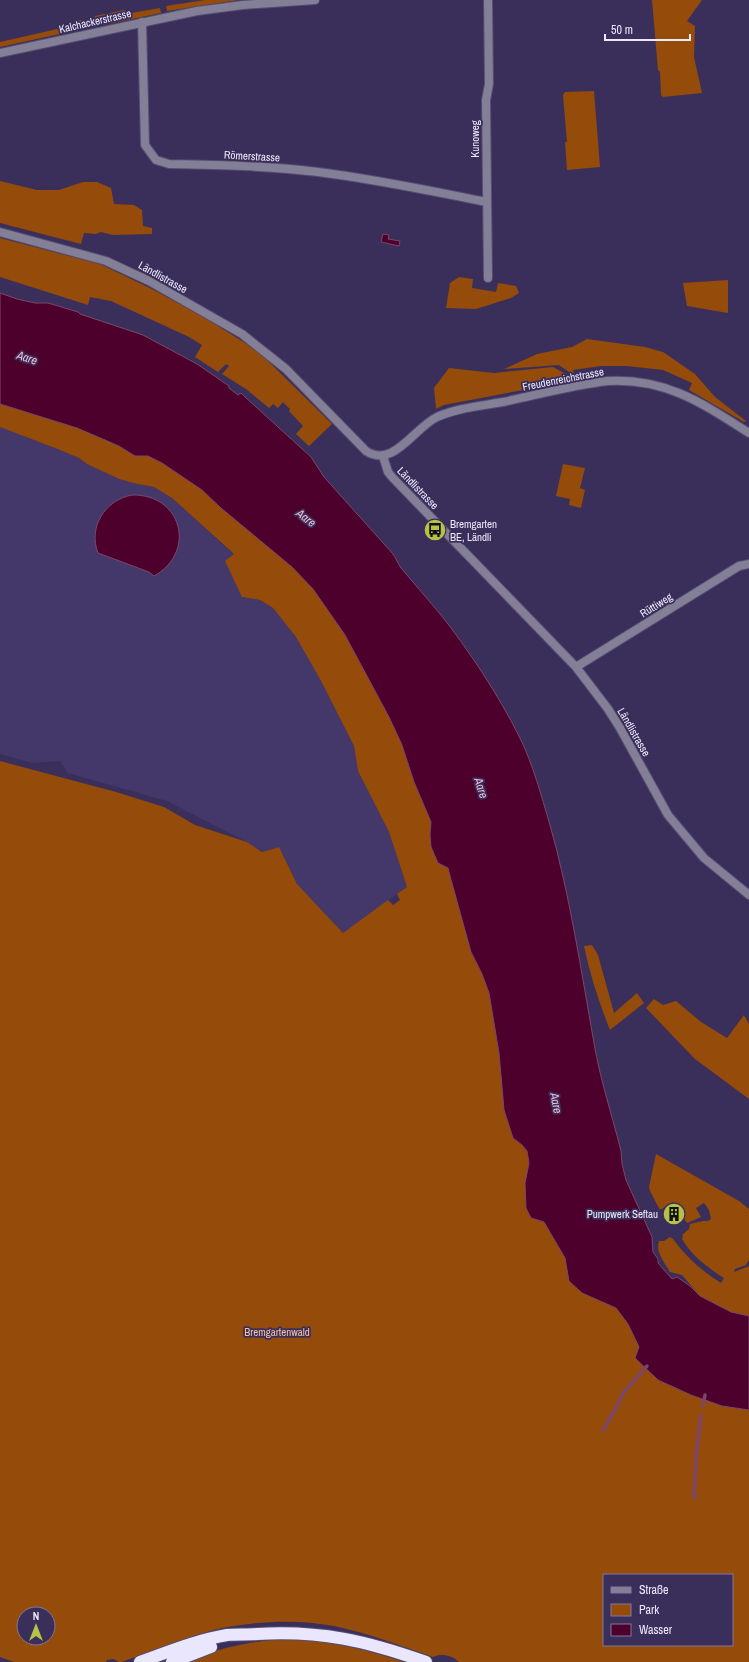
<svg xmlns="http://www.w3.org/2000/svg" width="749" height="1662" viewBox="0 0 749 1662" font-family="'Archivo Narrow',sans-serif">
  <rect width="100%" height="100%" fill="#3a2f5b"/>
  <path fill="#44386a" d="M0,427l60,23 19,8 8,6 32,15 14,4 21,4 18,11 62,57 8,42 18,3 13,8 23,29 24,42 34,67 4,25 31,61 18,55 -64,46 -46,-49 -18,-37 -17,5 -15,-10 -80,-41 -99,-28 -8,-12 -28,2 -32,-9z"/>
  <path fill="#954b09" fill-rule="evenodd" d="M205,0h34l-72,11 -1,-5z
    M652,0h50l-15,21 8,5 -1,31 8,36 -39,4 -2,-2 -1,-23 -2,-2z
    M160,8l1,5 -58,12 -6,-1 -3,-4 1,-4 29,-6 7,3z
    M81,20l2,1v3l-5,6 -78,17v-5l75,-17 -1,-4z
    M594,91l6,76 -33,3 -2,-28h2l-4,-47 2,-3z
    M0,181l37,9h22l24,-8h14l14,6 3,16 20,1 8,5 1,16 9,2v6l-39,1 -12,-3 -5,2 -12,-1 -3,11 -81,-21z
    M0,238l100,26 52,25 48,26 50,31 14,11 68,67 -23,22 -13,-12 7,-8 -14,-15 1,-2 -7,-7 -5,6 -5,-4 -4,4 -23,-19 -24,-15 7,-8 -3,-2 -8,8 -23,-15 7,-12 -13,-8 -78,-36 -21,-4 -2,8 -88,-28z
    M459,277l14,2 -1,9 24,4 2,-9 18,3 3,7 -8,5 -35,11 -30,-1 4,-25z
    M728,280v33l-41,-7 -4,-23z
    M587,339l58,8 18,5 32,22 20,23 31,24 -2,1 -55,-32 3,-7 -29,-13 -36,-4h-26l-28,4 2,10h-3l-3,-8 -10,-7 -55,4 33,-15 35,-7z
    M553,367l13,7 -1,8 -121,23 -8,4 -2,-21 15,-20 45,5z
    M0,404l77,24 42,18 16,10h13l14,7 40,27 19,18 71,59 21,22 32,46 44,82 13,28 12,37 17,40 -1,13 8,28 10,5 14,48 9,36 11,22 7,19 10,60 5,57 9,28 9,7 5,6 2,12 -4,20 1,25 5,10 13,4 21,36 3,17 31,26 17,6 12,17 11,23 -4,11 23,22 33,15 31,11 27,4v252h-290c-7,-7 -18,-9 -26,-5 -32,-11 -65,-24 -99,-31 -36,-7 -75,-5 -112,2 -34,8 -67,23 -101,34h-2l-5,-3 -7,1 -1,2h-92l-14,-5v-896l116,31 48,15 31,18 52,17 15,10 17,-5 18,37 46,49 45,-33 5,5 7,-5 -3,-6 10,-7 -18,-55 -31,-61 -4,-25 -34,-67 -24,-42 -23,-29 -13,-8 -18,-3 -17,-36 9,-7 -62,-56 -18,-11 -21,-4 -14,-4 -32,-15 -8,-6 -19,-8 -60,-23zM604,1575h128v70h-128zM24,1614h24v24h-24z
    M563,464l22,4 -5,20 5,2 -4,18 -12,-3 1,-6 -14,-3z
    M592,945l6,10 16,58 23,-20 7,10 -34,27c-11,-28 -20,-55 -26,-84z
    M654,999l9,6 13,-4 25,21 26,16 17,-23 5,9v75l-54,-40 -49,-51z
    M656,1154l83,47 10,8v51l-3,5 -11,4 -1,3 15,-6v50l-18,-4 -31,-16 -18,-21 -12,-3c-5,-9 -15,-20 -11,-31h5l6,-4 3,2c13,18 29,32 48,44l3,-5c-16,-10 -33,-23 -42,-39l1,-2 -1,-2 7,-6 1,-5 13,-3h5l3,-2 -2,-9 -5,-7 -8,5 5,9 -14,6 -14,-21 -13,8 -10,-19 -1,-4z
    M285,1639c41,0 80,10 119,23h-222c34,-13 67,-21 103,-23z"/>
  <path fill="#4d002b" stroke="#7d4669" d="M383,234l6,1 -1,4 12,2 -1,5 -18,-4z
    M0,293l17,6 18,4h13l30,9 2,2 63,21 54,29 32,22v2l9,7 3,-2 3,3 67,61 13,20 69,77c3,4 5,10 8,14 13,16 27,31 40,47 27,34 58,81 78,121 14,28 22,59 31,89 20,71 31,145 44,218 6,36 18,72 27,108l1,13 4,16 26,57 1,15 5,7v4l14,16 5,-2 13,9 10,10 31,16 18,4v94l-27,-4 -31,-11 -33,-15 -23,-22 4,-11 -11,-23 -12,-16 -34,-15 -13,-12 -4,-23 -21,-36 -13,-4 -5,-10 -1,-25 4,-20 -2,-12 -5,-6 -9,-7 -9,-28 -5,-57 -10,-60 -7,-19 -11,-22 -21,-76 -2,-8 -10,-5 -7,-16 -1,-12 1,-13 -17,-40 -12,-37 -13,-28 -44,-82 -32,-46 -21,-22 -71,-59 -19,-18 -40,-27 -14,-7h-13l-16,-10 -42,-18 -77,-24z
    M132,495c50,-1 65,57 22,81l-5,-4 -51,-19c-10,-26 7,-53 34,-58z"/>
  <g fill="none" stroke-linecap="round" stroke-linejoin="round">
    <path stroke="#7d4669" stroke-width="3.5" d="M703,1406l2,-11
      M603,1430l12,-20 8,-17 24,-27
      M694,1498l2,-41 5,-42"/>
    <g stroke="#564d74" stroke-width="10">
      <path id="minor" d="M142,22l3,123 11,15 13,4c50,1 100,2 149,8 57,7 113,19 169,30
        M488,278l-2,-178 3,-16 -1,-84
        M383,456l5,16 4,5 184,190 32,42 12,19 48,87 36,43 45,37
        M576,667l163,-101 10,-2"/>
    </g>
    <g stroke="#564d74" stroke-width="10">
      <path id="tertiary" d="M0,53l197,-42 46,-6 72,-5
        M0,232l106,29 43,20 93,53 44,35 80,82c27,18 48,-23 71,-34 20,-9 44,-11 66,-15 34,-7 69,-17 105,-21 58,-3 94,22 141,52"/>
    </g>
    <g stroke="#564d74" stroke-width="14">
      <path id="motorway" d="M140,1662c28,-10 57,-22 87,-27 10,-1 20,0 30,-1 63,-4 110,7 169,28
        M172,1662l39,-15"/>
    </g>
    <use href="#minor" stroke="#837f96" stroke-width="8"/>
    <use href="#tertiary" stroke="#837f96" stroke-width="8"/>
    <use href="#motorway" stroke="#eae6fd" stroke-width="12"/>
  </g>
  <defs>
    <g id="bus-disc" transform="scale(1.15)"><circle r="9.5" fill="#b7c147" stroke="#3a2f5b"/><path d="M-5-6H5V4H4V6H2V4H-2V6H-4V4H-5ZM-3.5-4V0h7V-4ZM-3.5 1.2v1.5H-2V1.2ZM2 1.2v1.5H3.5V1.2Z" fill="#111"/></g>
    <g id="building-disc" transform="scale(1.15)"><circle r="9.5" fill="#b7c147" stroke="#3a2f5b"/><path d="M-4-6H4V6H1V3H-1V6H-4ZM-2.5-4.3h1.7v1.8h-1.7ZM.8-4.3h1.7v1.8H.8ZM-2.5-1h1.7V.8h-1.7ZM.8-1h1.7V.8H.8Z" fill="#111"/></g>
  </defs>
  <g fill-rule="evenodd">
    <use href="#bus-disc" x="435" y="530"/>
    <use href="#building-disc" x="674" y="1214"/>
  </g>
  <g text-anchor="middle" stroke-width="3.5" stroke-linejoin="round" paint-order="stroke">
    <g font-size="11" fill="#ece9fa" stroke="#3a2f5b">
      <text transform="translate(95 21) rotate(-13)" y="4">Kalchackerstrasse</text>
      <text transform="translate(475 139) rotate(-90)" y="4">Kunoweg</text>
      <text transform="translate(252 156) rotate(3)" y="4">Römerstrasse</text>
      <text transform="translate(163 277) rotate(29)" y="4">Ländlistrasse</text>
      <text transform="translate(563 379) rotate(-11)" y="4">Freudenreichstrasse</text>
      <text transform="translate(418 488) rotate(46)" y="4">Ländlistrasse</text>
      <text transform="translate(656 605) rotate(-32)" y="4">Rüttiweg</text>
      <text transform="translate(634 732) rotate(60)" y="4">Ländlistrasse</text>
    </g>
    <g font-size="11" fill="#ece9fa" stroke="#3a2f5b" text-anchor="start">
      <text x="450" y="528">Bremgarten<tspan x="450" dy="13">BE, Ländli</tspan></text>
      <text x="658" y="1218" text-anchor="end">Pumpwerk Seftau</text>
    </g>
    <g font-size="11" fill="#f2c1a2" stroke="#3a2f5b">
      <text x="277" y="1336">Bremgartenwald</text>
    </g>
    <g font-size="12" font-style="italic" fill="#f5bdd3" stroke="#3a2f5b">
      <text transform="translate(27 358) rotate(18)" y="4">Aare</text>
      <text transform="translate(306 518) rotate(38)" y="4">Aare</text>
      <text transform="translate(481 788) rotate(72)" y="4">Aare</text>
      <text transform="translate(556 1103) rotate(78)" y="4">Aare</text>
    </g>
  </g>
  <rect x="603" y="1574" width="130" height="72" fill="#3a2f5b" stroke="#81799b"/>
  <rect x="611" y="1587" width="20" height="6" fill="#837f96" stroke="#81799b"/>
  <text x="639" y="1594" font-size="12" fill="#ece9fa">Straße</text>
  <rect x="611" y="1604" width="20" height="12" fill="#954b09" stroke="#81799b"/>
  <text x="639" y="1614" font-size="12" fill="#ece9fa">Park</text>
  <rect x="611" y="1624" width="20" height="12" fill="#4d002b" stroke="#81799b"/>
  <text x="639" y="1634" font-size="12" fill="#ece9fa">Wasser</text>
  <g transform="translate(36 1626)"><circle r="19" fill="#3a2f5b" stroke="#81799b"/>
  <path d="M0-3L7 15L0 10L-7 15Z" fill="#b7c147"/>
  <text y="-6" font-size="11" font-weight="bold" text-anchor="middle" fill="#ece9fa">N</text>
  </g>
  <path d="M605 34v6h85v-6" fill="none" stroke="#ece9fa" stroke-width="2"/>
  <text x="611" y="34" font-size="12" fill="#ece9fa" stroke="#3a2f5b" stroke-width="3" paint-order="stroke">50 m</text>
</svg>
